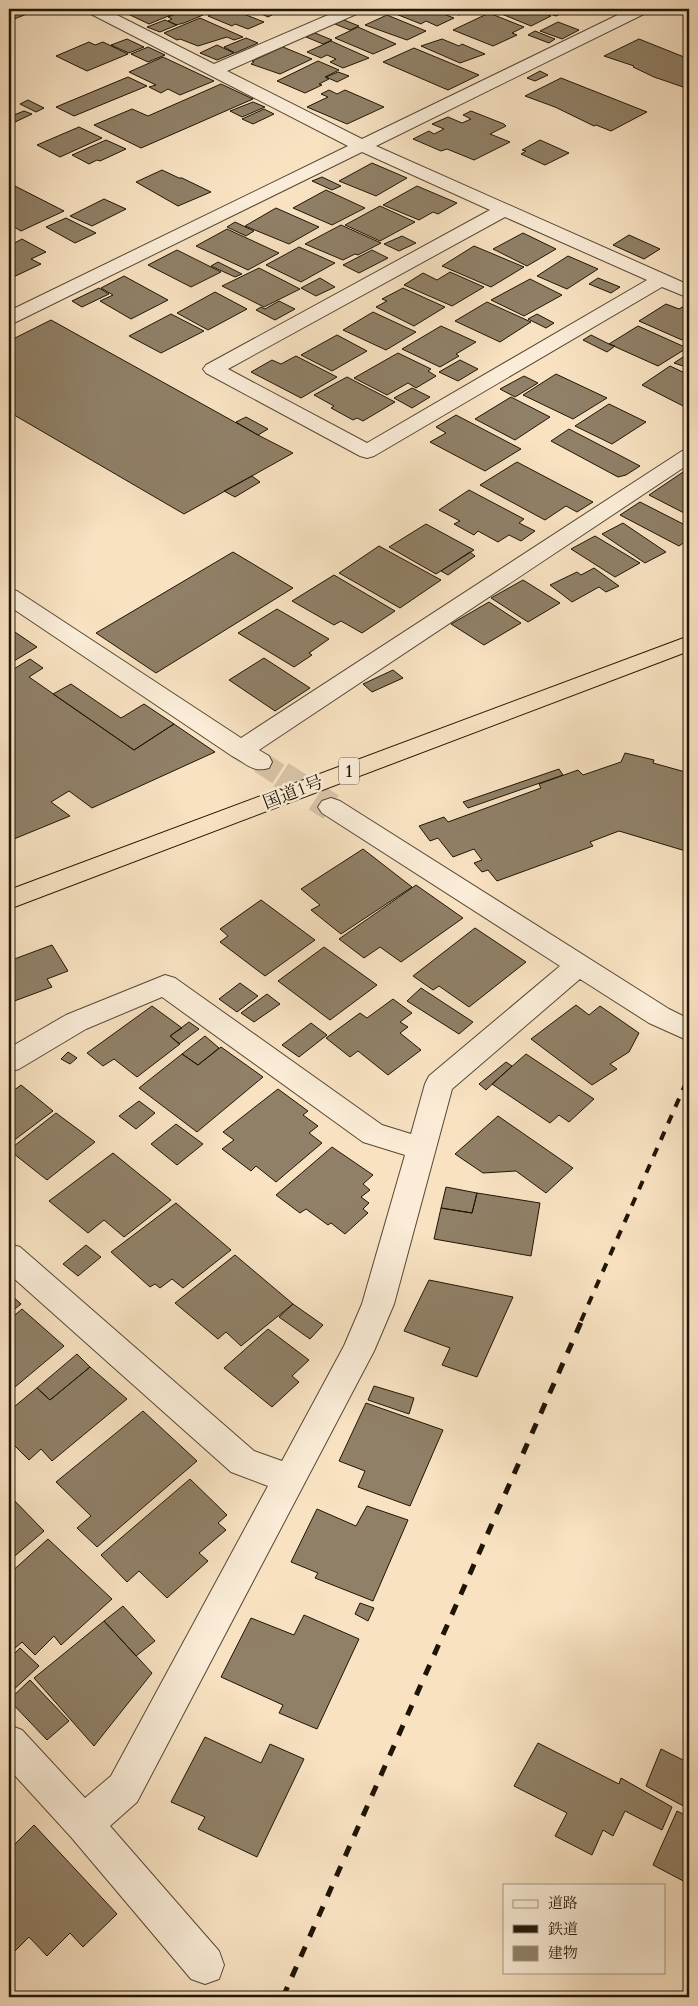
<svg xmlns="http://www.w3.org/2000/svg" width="698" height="2006" viewBox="0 0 698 2006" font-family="Cardo,'Noto Serif JP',serif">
  <rect width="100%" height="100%" fill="#f8e2c2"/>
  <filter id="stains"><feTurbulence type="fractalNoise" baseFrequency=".004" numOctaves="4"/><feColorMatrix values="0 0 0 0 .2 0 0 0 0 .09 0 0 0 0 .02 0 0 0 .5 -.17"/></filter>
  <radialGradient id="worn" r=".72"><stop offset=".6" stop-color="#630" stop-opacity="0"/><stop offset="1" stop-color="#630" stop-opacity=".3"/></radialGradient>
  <path fill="#908067" stroke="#201504" d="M9,9h27l1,1 -28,11z
    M126,9h54l3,1 -34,14 -21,-10 5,-2z
    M189,9l14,6 -19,8 -8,2 -8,-4 4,-2 -4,-2z
    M225,9h6l33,13 -16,7 -13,-5 -3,2 -24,-10z
    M251,9h32l-15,8z
    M407,9h24l23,9 -17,8 -11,-5 -5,3 -25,-10z
    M442,9h30l-13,6z
    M495,9h37l19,7 -20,10 -39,-16z
    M536,9h35l-15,7z
    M489,13l35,14 -12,6 5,2 -24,11 -40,-16z
    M387,15l39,16 -19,9 -42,-15z
    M200,18l43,19 -9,3 -7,-3 -29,9 -18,-7 -3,1 -13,-7z
    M165,20l12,5 -17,7 -13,-5z
    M344,20l15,6 -9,4 -15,-6z
    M558,22l21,8 -17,9 -22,-8z
    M358,27l38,17 -23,10 -38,-16z
    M535,31l20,8 -6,4 -21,-8z
    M315,33l17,7 -9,4 -17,-7z
    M246,38l12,5 -23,10 -11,-6z
    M127,39l17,8 -15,6 -18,-8z
    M442,39l17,7 3,-2 23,10 -25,9 -39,-17z
    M639,39l50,20v30l-35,-12 -21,-10 1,-1 -30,-10z
    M331,41l38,17 -26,10 -13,-6 6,-3 -9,-4 -6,3 -14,-6z
    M89,42l6,3 8,-3 25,12 -41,17 -31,-15z
    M217,45l17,8 -17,7 -17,-7z
    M148,47l17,8 -17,7 -17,-8z
    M283,47l29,12 -32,15 -29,-10 3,-2 -2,-1z
    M414,48l65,27 -31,15 -65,-28z
    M163,57l51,24 -34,14 -12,-6 -7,4 -12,-6 7,-2 -27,-13z
    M318,61l21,9 -14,7 4,2 -10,5 3,1 -17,8 -28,-12z
    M540,71l8,4 -13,6 -8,-3z
    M338,72l11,4 -12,6 -11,-5z
    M128,77l19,9 -73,30 -18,-9z
    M561,78l86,34 -36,19 -15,-6 -2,1 -39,-19 -30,-11z
    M221,84l32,15 -112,49 -47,-23 38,-16 16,7z
    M329,90l8,4 8,-4 39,17 -37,17 -40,-17 21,-10 -7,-3z
    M28,100l16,8 -8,4 -16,-8z
    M253,102l12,5 -23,10 -12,-6z
    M264,109l10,5 -21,10 -11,-5z
    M24,111l8,3 -19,9 -4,-2v-4z
    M471,111l33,13 2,2 -16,8 20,8 -36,18 -27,-11 -6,2 -28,-12 16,-8 5,3 10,-5 -12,-5 16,-7 14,6 9,-4 -8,-4z
    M79,127l23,11 -42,19 -23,-12z
    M106,140l20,9 -26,12 -3,-1 -8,4 -17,-9z
    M540,140l29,13 -24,12 -24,-11 5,-3 -4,-1z
    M372,163l35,15 -31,18 -37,-15z
    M162,170l17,8h3l29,14 -33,14 -42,-24z
    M322,177l19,9 -9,4 -20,-9z
    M9,183l55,28 -43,20 -12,-7z
    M417,186l40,17 -19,11 -5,-2 -14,8 -36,-15z
    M326,190l39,18 -33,17 -39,-17z
    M104,199l22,10 -34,17 -22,-10z
    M380,206l35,16 -35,19 -35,-16z
    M276,208l43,19 -30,17 -44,-18z
    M66,218l30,15 -21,10 -29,-16z
    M235,222l19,9 -8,5 -19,-9z
    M341,225l40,18 -23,12 -3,-1 -12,6 -38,-16z
    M227,229l52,24 -31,17 -52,-24z
    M523,233l33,16 -29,17 -34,-17z
    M629,235l31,14 -16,10 -31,-14z
    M402,236l14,7 -17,8 -15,-7z
    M22,239l24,13 -15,7 10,5 -32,15v-33z
    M474,246l50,21 -33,20 -49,-21z
    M299,247l36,16 -34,19 -35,-17z
    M177,250l44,22 -30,15 -43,-22z
    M372,250l16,8 -29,15 -16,-8z
    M568,256l30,13 -31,20 -30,-13z
    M218,262l24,12 -7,3 -24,-11z
    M259,268l41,21 -36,18 -42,-21z
    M450,272l34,15 -32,19 -48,-21 19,-12 14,7z
    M124,276l44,24 -37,19 -31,-18 13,-6 -12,-7z
    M320,278l15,9 -19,9 -15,-8z
    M598,278l22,9 -9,6 -22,-9z
    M530,279l32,16 -38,21 -33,-16z
    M99,288l10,6 -27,13 -10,-6z
    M403,288l42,19 -31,19 -38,-19 11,-6 -5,-2z
    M215,292l32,17 -39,21 -31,-17z
    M279,301l16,8 -20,11 -19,-10 5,-3 4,2z
    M487,302l44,20 -31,20 -45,-21z
    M666,304l13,5 7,-4 3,1v30l-7,4 -43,-19z
    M373,312l43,20 -30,18 -43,-20z
    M171,314l33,17 -43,22 -32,-17z
    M537,314l17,9 -8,5 -18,-9z
    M51,320l207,115 35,18 -109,61 -175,-102v-71z
    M441,326l35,16 -20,12 3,2 -19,11 -38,-18z
    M638,326l49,22 -29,18 -49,-22z
    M337,335l30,16 -35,20 -31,-16z
    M591,335l18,9 6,2 -8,6 -24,-12z
    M398,353l33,16 -3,2 8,5 -20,12 -8,-5 -21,12 -33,-17z
    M689,353v15l-15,-5z
    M296,356l41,21 -36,21 -50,-26 21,-12 9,4z
    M460,360l18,9 -20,12 -19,-9z
    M670,366l19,9v32l-2,1 -45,-23z
    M556,374l51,24 -34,21 -50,-24z
    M524,376l14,7 -23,14 -15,-8z
    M347,377l48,25 -32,19 -6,-3 -4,2 -22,-12 3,-2 -20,-11z
    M412,388l18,9 -18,11 -18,-10z
    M511,397l39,20 -35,23 -40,-21z
    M609,404l37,18 -34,22 -37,-18z
    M456,415l65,34 -36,22 -55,-29 16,-9 -10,-6z
    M246,417l22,12 -10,6 -22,-13z
    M569,429l54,28 17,9 -14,9 -8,2 -67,-36z
    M517,462l76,40 -16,10 -11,-6 -21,14 -65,-35z
    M689,468l-1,47 -39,-20z
    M252,476l8,6 -25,15 -11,-6z
    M469,490l55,29 -5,4 16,8 -14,10 -12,-6 -11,7 -20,-11 -4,4 -20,-11 6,-3 -21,-11z
    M640,502l49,25v12l-10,7 -59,-31z
    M623,523l43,29 -21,11 -43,-29z
    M426,524l48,26 -38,24 -47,-27z
    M595,536l45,27 -25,14 -44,-28z
    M379,546l62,34 -41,28 -61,-35z
    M233,552l60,36 -137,85 -60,-40z
    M470,552l5,4 -27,19 -7,-4z
    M594,568l25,18 -13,6 -7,-5 -27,15 -22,-17 27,-13 4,3z
    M334,575l61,36 -33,22 -21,-12 -7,4 -42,-24z
    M523,580l37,23 -32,19 -37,-24z
    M489,602l32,21 -37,22 -33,-21z
    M277,609l52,30 -20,14 3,2 -18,12 -56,-34z
    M9,628l28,19 -28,17z
    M264,658l46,30 -35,23 -46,-31z
    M30,659l13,9 -14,9 105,73 40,-26 41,28 -123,56 -23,-17 -18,11 19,14 -61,25v-169z
    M393,670l10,8 -31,14 -9,-8z
    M71,684l50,34 23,-14 30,20 -40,26 -81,-56z
    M625,753l29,7 -1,3 36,10v79l-70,-21 -29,11 3,4 -96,35 -9,-11 -6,2 -8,-9 8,-3 -8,-11 -21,8 -15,-19 -8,3 -11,-15 25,-9 4,5 93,-34 -2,-4 39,-14 5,5 38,-13z
    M559,769l4,6 -95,33 -5,-6z
    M363,849l49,38 -71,47 -30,-24 9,-5 -19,-16z
    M416,885l47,33 -62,44 -21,-15 -16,11 -25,-19z
    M261,900l54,40 -50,36 -45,-34 8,-6 -8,-7z
    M475,928l51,34 -57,45 -30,-21 -6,4 -20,-14z
    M52,945l16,26 -21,8 5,8 -43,16v-42z
    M324,947l53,38 -47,35 -52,-39z
    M240,983l18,13 -21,16 -18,-13z
    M421,988l52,34 -14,12 -52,-33z
    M267,994l13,10 -26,18 -13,-9z
    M393,999l19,14 -12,9 8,5 -8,6 21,17 -33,25 -30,-24 -8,6 -24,-19 34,-25 7,5z
    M576,1005l13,10 11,-9 39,27 -10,19 -19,12 7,5 -25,16 -61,-46z
    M152,1006l30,22 -12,8 10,8 -43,33 -23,-18 -11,7 -16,-13z
    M189,1022l10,7 -20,15 -9,-8z
    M311,1023l16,12 -28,22 -17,-12z
    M205,1036l14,12 -21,17 -16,-11z
    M221,1047l42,30 -66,55 -58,-44 43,-34 16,11z
    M68,1052l9,6 -7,6 -9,-5z
    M526,1054l68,45 -25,23 -10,-7 -9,8 -58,-39z
    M506,1062l6,4 -26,24 -7,-6z
    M21,1085l32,26 -44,33v-50z
    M278,1089l30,22 -5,4 15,11 -9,7 13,10 -46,39 -20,-16 -5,5 -29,-22 12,-9 -11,-8z
    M139,1101l16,12 -19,16 -17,-13z
    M56,1113l39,29 -48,38 -38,-30z
    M498,1116l75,52 -27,25 -30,-22 -33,2 -28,-19z
    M176,1124l27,20 -26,21 -26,-21z
    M332,1147l41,28 -10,9 7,6 -9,7 8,6 -6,6 5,4 -23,21 -14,-11 -3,2 -22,-16 -6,4 -24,-18z
    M113,1153l58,47 -47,37 -20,-17 -16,13 -39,-32z
    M446,1187l31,6 -5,20 -31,-5z
    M477,1193l63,10 -9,53 -97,-17 7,-31 31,5z
    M176,1203l55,47 -48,38 -11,-9 -12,9 -5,-4 -5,3 -39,-35z
    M86,1245l15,12 -23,19 -15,-12z
    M235,1255l58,49 -52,42 -15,-14 -8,7 -43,-36z
    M429,1280l84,17 -36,80 -35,-12 8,-17 -46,-17z
    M10,1294l11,10 -12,10v-19z
    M293,1304l30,21 -13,14 -31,-22z
    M22,1309l42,37 -55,46v-72z
    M268,1329l41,31 -17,16 7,6 -27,25 -48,-39z
    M77,1354l13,13 -40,33 -13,-12z
    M90,1367l37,32 -75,62 -11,-12 -12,11 -20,-20v-29l28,-23 13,12z
    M374,1386l40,12 -5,16 -41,-14z
    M366,1403l77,27 -33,76 -52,-19 7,-16 -26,-10z
    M143,1411l54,50 -100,86 -20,-19 14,-12 -35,-34z
    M190,1479l37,36 -9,8 8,7 -27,23 9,8 -41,37 -28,-27 -12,11 -26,-27z
    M9,1495l35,36 -35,30z
    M367,1506l41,14 -35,81 -58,-23 3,-5 -27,-11 26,-53 39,17z
    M48,1539l64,60 -51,46 -7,-9 -19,19 -13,-13 -8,7 -5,-5v-70z
    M360,1603l14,5 -6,13 -13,-7z
    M123,1606l32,35 -19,15 -32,-35z
    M304,1615l55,24 -42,90 -38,-16 4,-8 -62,-28 30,-59 43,17z
    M104,1621l48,52 -58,73 -60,-68z
    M20,1648l19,18 -30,28v-35z
    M30,1680l39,41 -22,19 -38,-40z
    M205,1737l56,26 9,-19 34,15 -47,98 -59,-28 7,-12 -34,-15z
    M538,1743l81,41 2,-6 51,29 -10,23 -37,-19 -12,25 -10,-6 -11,25 -37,-19 12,-23 -53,-27z
    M689,1745v64l-43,-23 15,-37 22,11z
    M677,1811l12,6v67l-36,-19z
    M34,1825l83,89 -34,33 -13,-14 -23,23 -18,-19 -20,20v-107z"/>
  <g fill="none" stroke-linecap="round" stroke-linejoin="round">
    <path stroke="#d8c3a6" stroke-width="22" stroke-dasharray="22 11" stroke-linecap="butt" d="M260,762l23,15"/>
    <path stroke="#d8c3a6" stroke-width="28" stroke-dasharray="28 14" stroke-linecap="butt" d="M281,775l50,32"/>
    <g stroke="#564834" stroke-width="2">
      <path id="minor" d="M85,9h20l109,55 128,-55h21l-2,3 -134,59 135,68 268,-130h20l-2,3 -272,134 313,139v13l-27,-11 -288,169 -7,2 -7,-2 -154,-83 -3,-4 3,-4 284,-155 -128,-58 -346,170 -7,2v-13l339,-165 -261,-134zM505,217l142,63 -280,163 -139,-74z
        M689,449v15l-430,286 10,6 3,6 -3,6c-17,5 -23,-5 -37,-12l-223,-150v-17l8,2 224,147 441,-287z
        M331,798l9,3 329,208 20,10v22l-40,-18 -69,-44 -128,110 -58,215 -20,47 -237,451 -27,24 109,125 5,14 -5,14 -14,5 -14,-5 -120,-142 -62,-68v-44l13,5 63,68 26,-22 157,-290 -37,-14 -222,-198v-30l11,3 234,204 28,10 62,-115 18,-42 43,-149 -42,-13 -201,-145 -76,32 -67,40 -10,3v-24l57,-33 99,-40 10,3 207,147 29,9 14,-50 4,-8 131,-110 -238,-153 -4,-6 4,-6z"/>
    </g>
    <g stroke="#201504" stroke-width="2">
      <path id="trunk" d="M689,636v15l-680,258v-19z"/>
    </g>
    <use href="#minor" fill="#faecd7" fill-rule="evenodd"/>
    <use href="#trunk" fill="#f8e2c2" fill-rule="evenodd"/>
    <path stroke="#201504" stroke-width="4" stroke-dasharray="9 9" stroke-linecap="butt" d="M581,1321l108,-245"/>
    <path stroke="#201504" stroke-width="5" stroke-dasharray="11 11" stroke-linecap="butt" d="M283,1997l299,-677"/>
  </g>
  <g text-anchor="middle" stroke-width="5" stroke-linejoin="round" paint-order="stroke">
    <rect fill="#faecd7" stroke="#615643" stroke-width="1" x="339" y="757.5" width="20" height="27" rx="4"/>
    <g font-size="16" font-weight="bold" fill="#201504">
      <text x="349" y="777">1</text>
    </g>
    <g font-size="18" fill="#201504" stroke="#faecd7">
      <text transform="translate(293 792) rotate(-21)" y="6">国道1号</text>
    </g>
  </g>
  <rect width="698" height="2006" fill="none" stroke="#f8e2c2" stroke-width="30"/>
  <rect x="10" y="10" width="678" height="1986" fill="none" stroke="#201504" stroke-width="2.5"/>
  <rect x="15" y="15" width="668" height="1976" fill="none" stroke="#201504"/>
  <rect x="503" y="1884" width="162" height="90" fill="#faecd7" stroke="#a39683"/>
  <rect x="513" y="1900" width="25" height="8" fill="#faecd7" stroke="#a39683"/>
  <text x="548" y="1908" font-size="15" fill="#201504">道路</text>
  <rect x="513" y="1925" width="25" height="8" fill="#201504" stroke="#a39683"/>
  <text x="548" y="1934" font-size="15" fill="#201504">鉄道</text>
  <rect x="513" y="1946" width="25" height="15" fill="#908067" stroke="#a39683"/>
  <text x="548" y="1958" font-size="15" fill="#201504">建物</text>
  <rect width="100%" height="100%" filter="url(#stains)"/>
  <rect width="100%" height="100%" fill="url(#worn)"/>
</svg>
